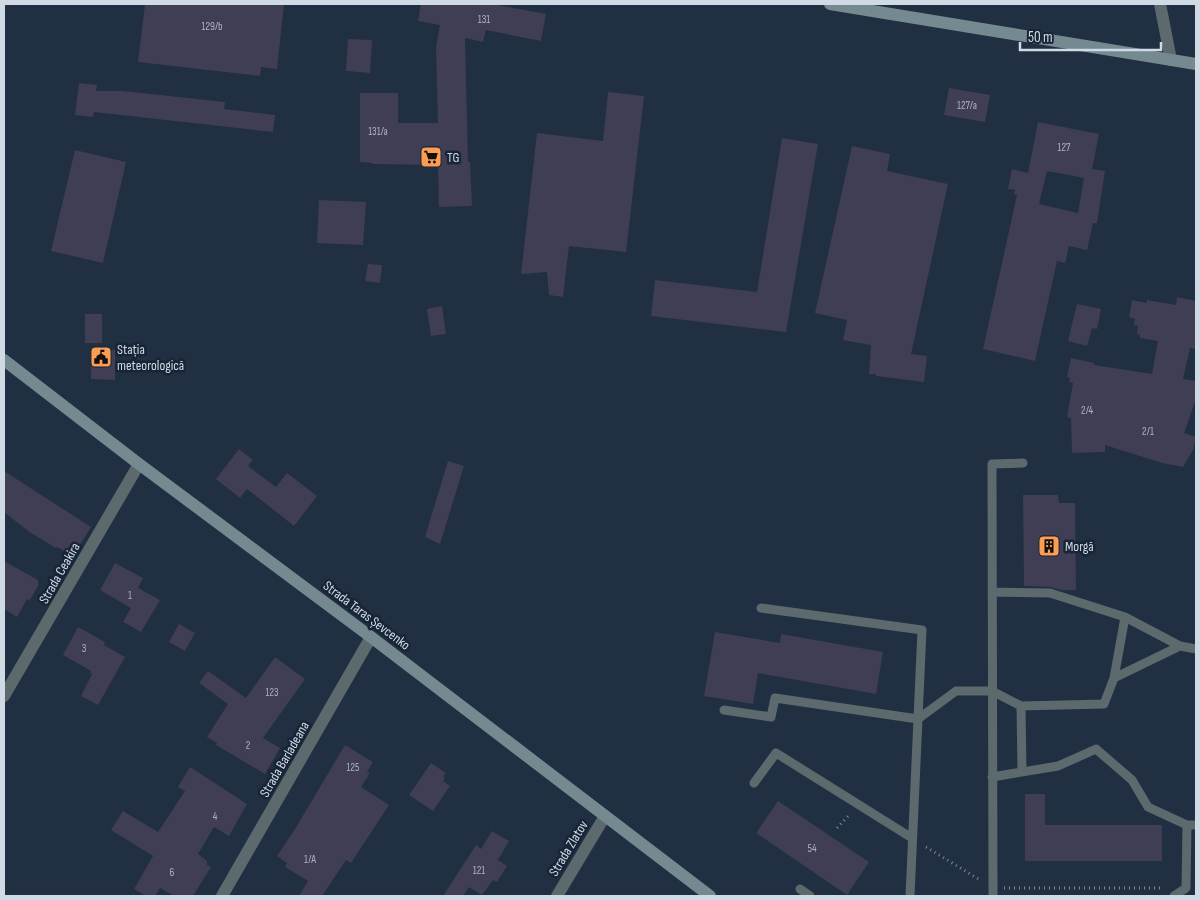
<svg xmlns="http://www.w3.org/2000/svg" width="1200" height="900" viewBox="0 0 1200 900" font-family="'Sofia Sans Condensed',sans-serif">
  <rect width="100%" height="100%" fill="#202f41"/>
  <path fill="#3f3e55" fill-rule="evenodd" d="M145,4h139l-7,65 -16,-2 -1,9 -122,-14z
    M421,4h71l54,10 -5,27 -55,-11 -3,12 -18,-4 3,124h2l2,44 -33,1 -1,-42 -66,-1v-1l-12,-1v-69h38v30h40l-2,-76 4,-22 -22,-4z
    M348,39l24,1 -2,33 -24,-2z
    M79,83l18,2 -1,6h27l102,11 -1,7 51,6 -2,17 -179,-20 -1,5 -18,-2z
    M949,88l41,7 -5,27 -41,-7z
    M608,92l36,4 -18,156 -57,-6 -6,51 -14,-2 -2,-23 -26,2 16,-141 66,8z
    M1038,122l61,12 -7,35 13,2 -8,52h-4l-6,27 -18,-4 -4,17 -8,-2 -22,100 -52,-12 34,-154 -3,-1 1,-4 -7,-1 4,-20 16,4zM1047,171l37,7 -6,35 -39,-9z
    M782,138l36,6 -32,188 -135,-16 4,-36 102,12z
    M852,146l38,8 -3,17 61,13 -37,170 16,2 -3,26 -48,-6v-2h-7l2,-29 -28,-5 4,-20 -32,-7z
    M75,150l51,12 -23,101 -52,-12z
    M319,200l47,2 -3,43 -46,-2z
    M368,264l14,1 -2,18 -15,-2z
    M1177,297l19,4v48l-6,-1 -7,31 13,2v18l-12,34 12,4v1l-3,12 -10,17 -21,-4 -57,-18v7l-33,1 -1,-35 -4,-1 6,-34 -4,-1 1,-4 -3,-1 4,-19 23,5v2l58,9 6,-33 -18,-3v-3l-3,-1 1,-8 -4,-1 1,-6 -6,-2 3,-17 15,3v-3l29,5z
    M1077,304l24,5 -4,20 -5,-1 -5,18 -19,-5z
    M442,306l4,28 -15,2 -4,-27z
    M85,314h17v29h-17z
    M91,349l24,1v30l-24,-1z
    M239,449l14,11 -5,6 28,21 11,-14 30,23 -23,30 -47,-37 -7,9 -24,-19z
    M448,461l16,5 -24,78 -15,-7z
    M4,471l87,56 -18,29 -16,-9 -1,1 -28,-17 -24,-19z
    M1023,495h35l1,8h16l1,87h-15l-11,-3 -26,-1z
    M4,561l34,19v6l-8,14 -3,-1 -10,18 -13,-8z
    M115,563l28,15 -5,10 22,12 -19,32 -18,-10 8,-14 -31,-18z
    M179,624l16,9 -10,18 -16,-9z
    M78,627l27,15 -1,3 21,12 -27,48 -17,-9 11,-22 -2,-1 1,-2 -28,-16z
    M715,632l65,11 1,-9 102,18 -7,42 -118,-21 -5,31 -49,-8z
    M275,657l30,22 -42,59 17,10 -15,26 -49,-29 1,-2 -10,-6 21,-33 -29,-21 9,-12 38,27z
    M345,745l28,17 -6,10 3,1 -9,14 28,18 -38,58 -5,-3 -24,36h-23l9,-15 -23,-14 2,-4 -10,-7 18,-27z
    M431,763l15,10 -3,3 2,2 -2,3 7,5 -17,25 -24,-16z
    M190,767l57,37 -18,32 -15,-9 -16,27 9,7v4l4,2 -18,29h-19l-14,-8 -5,8h-9l-12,-7 19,-33 -42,-26 12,-19 35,21 27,-41 -7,-4z
    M1025,794h20v31h117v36h-137z
    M778,801l91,61 -22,33 -91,-62z
    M492,831l17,10 -11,19 9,6 -10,16 -4,-2 -11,15 -13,-8 -6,9h-20l33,-51 5,4z"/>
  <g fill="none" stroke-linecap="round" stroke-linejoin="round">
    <path stroke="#7e8a98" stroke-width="3" stroke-dasharray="1 4" stroke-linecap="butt" d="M837,828l13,-14
      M926,847l54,33
      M1004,888h159"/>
    <path stroke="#5c696d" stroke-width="9" d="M992,592l58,1 75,24 55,29
      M761,608l161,22 -12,266
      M1114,678l11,-61
      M1021,706l1,66
      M724,710l47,7 4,-19 143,21 38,-28h36l29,15 83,-2 10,-26 66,-32 16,3
      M992,777l66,-11 38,-17 36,31 16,27 39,18h9
      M754,783l22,-30 136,85
      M800,889l10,7
      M993,896l-1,-432 31,-1
      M1174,896l12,-8 1,-63"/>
    <path stroke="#5c696d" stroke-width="12" d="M1160,4l11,56
      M4,696l135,-232
      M222,896l149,-259
      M557,896l48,-80"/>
    <path stroke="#758990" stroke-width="12" d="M830,4l366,60
      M4,360l135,104 232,173 339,259"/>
  </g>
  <defs>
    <g id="supermarket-square" transform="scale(1.125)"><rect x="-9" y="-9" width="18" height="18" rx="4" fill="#fc9d53" stroke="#172537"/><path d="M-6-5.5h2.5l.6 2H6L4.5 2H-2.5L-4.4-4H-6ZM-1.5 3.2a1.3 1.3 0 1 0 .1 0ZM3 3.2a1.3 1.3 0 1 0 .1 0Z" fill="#111"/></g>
    <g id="civic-square" transform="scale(1.125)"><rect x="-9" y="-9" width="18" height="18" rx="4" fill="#fc9d53" stroke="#172537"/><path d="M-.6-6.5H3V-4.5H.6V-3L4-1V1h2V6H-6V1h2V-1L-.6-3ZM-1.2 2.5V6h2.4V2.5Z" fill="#111"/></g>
    <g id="building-square" transform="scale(1.125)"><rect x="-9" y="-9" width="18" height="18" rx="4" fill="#fc9d53" stroke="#172537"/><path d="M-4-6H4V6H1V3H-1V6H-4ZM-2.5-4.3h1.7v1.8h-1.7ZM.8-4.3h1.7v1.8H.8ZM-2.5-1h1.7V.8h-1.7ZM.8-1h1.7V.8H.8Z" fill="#111"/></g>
  </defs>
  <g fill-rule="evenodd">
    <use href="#supermarket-square" x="431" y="157"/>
    <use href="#civic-square" x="101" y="357"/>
    <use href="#building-square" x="1049" y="546"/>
  </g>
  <g text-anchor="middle" stroke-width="5" stroke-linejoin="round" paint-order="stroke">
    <g font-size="11" fill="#acb3c1">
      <text x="484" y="23">131</text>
      <text x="212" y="30">129/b</text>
      <text x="967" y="109">127/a</text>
      <text x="378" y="135">131/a</text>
      <text x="1064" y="151">127</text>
      <text x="1087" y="414">2/4</text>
      <text x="1148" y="435">2/1</text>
      <text x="130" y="599">1</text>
      <text x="84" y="652">3</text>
      <text x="272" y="696">123</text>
      <text x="248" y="749">2</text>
      <text x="353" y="771">125</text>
      <text x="215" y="820">4</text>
      <text x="812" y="852">54</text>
      <text x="310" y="863">1/A</text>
      <text x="479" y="874">121</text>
      <text x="172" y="876">6</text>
    </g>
    <g font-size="14" fill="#d0dae5" stroke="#172537" text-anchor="start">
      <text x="447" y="162">TG</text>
      <text x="117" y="354">Stația<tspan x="117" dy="16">meteorologică</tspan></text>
      <text x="1065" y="551">Morgă</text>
    </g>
    <g font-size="14" fill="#d0dae5" stroke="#172537">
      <text transform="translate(59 573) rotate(-60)" y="5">Strada Ceakira</text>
      <text transform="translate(367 615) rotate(37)" y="5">Strada Taras Șevcenko</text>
      <text transform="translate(284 759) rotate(-60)" y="5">Strada Barladeana</text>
      <text transform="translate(568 848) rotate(-59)" y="5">Strada Zlatov</text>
    </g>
  </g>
  <rect width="1200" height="900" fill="none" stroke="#d0dae5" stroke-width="10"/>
  <path d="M1020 42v8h141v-8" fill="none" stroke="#d0dae5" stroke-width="2.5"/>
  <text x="1028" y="42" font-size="15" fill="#d0dae5" stroke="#172537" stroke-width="4" paint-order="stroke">50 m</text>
</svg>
